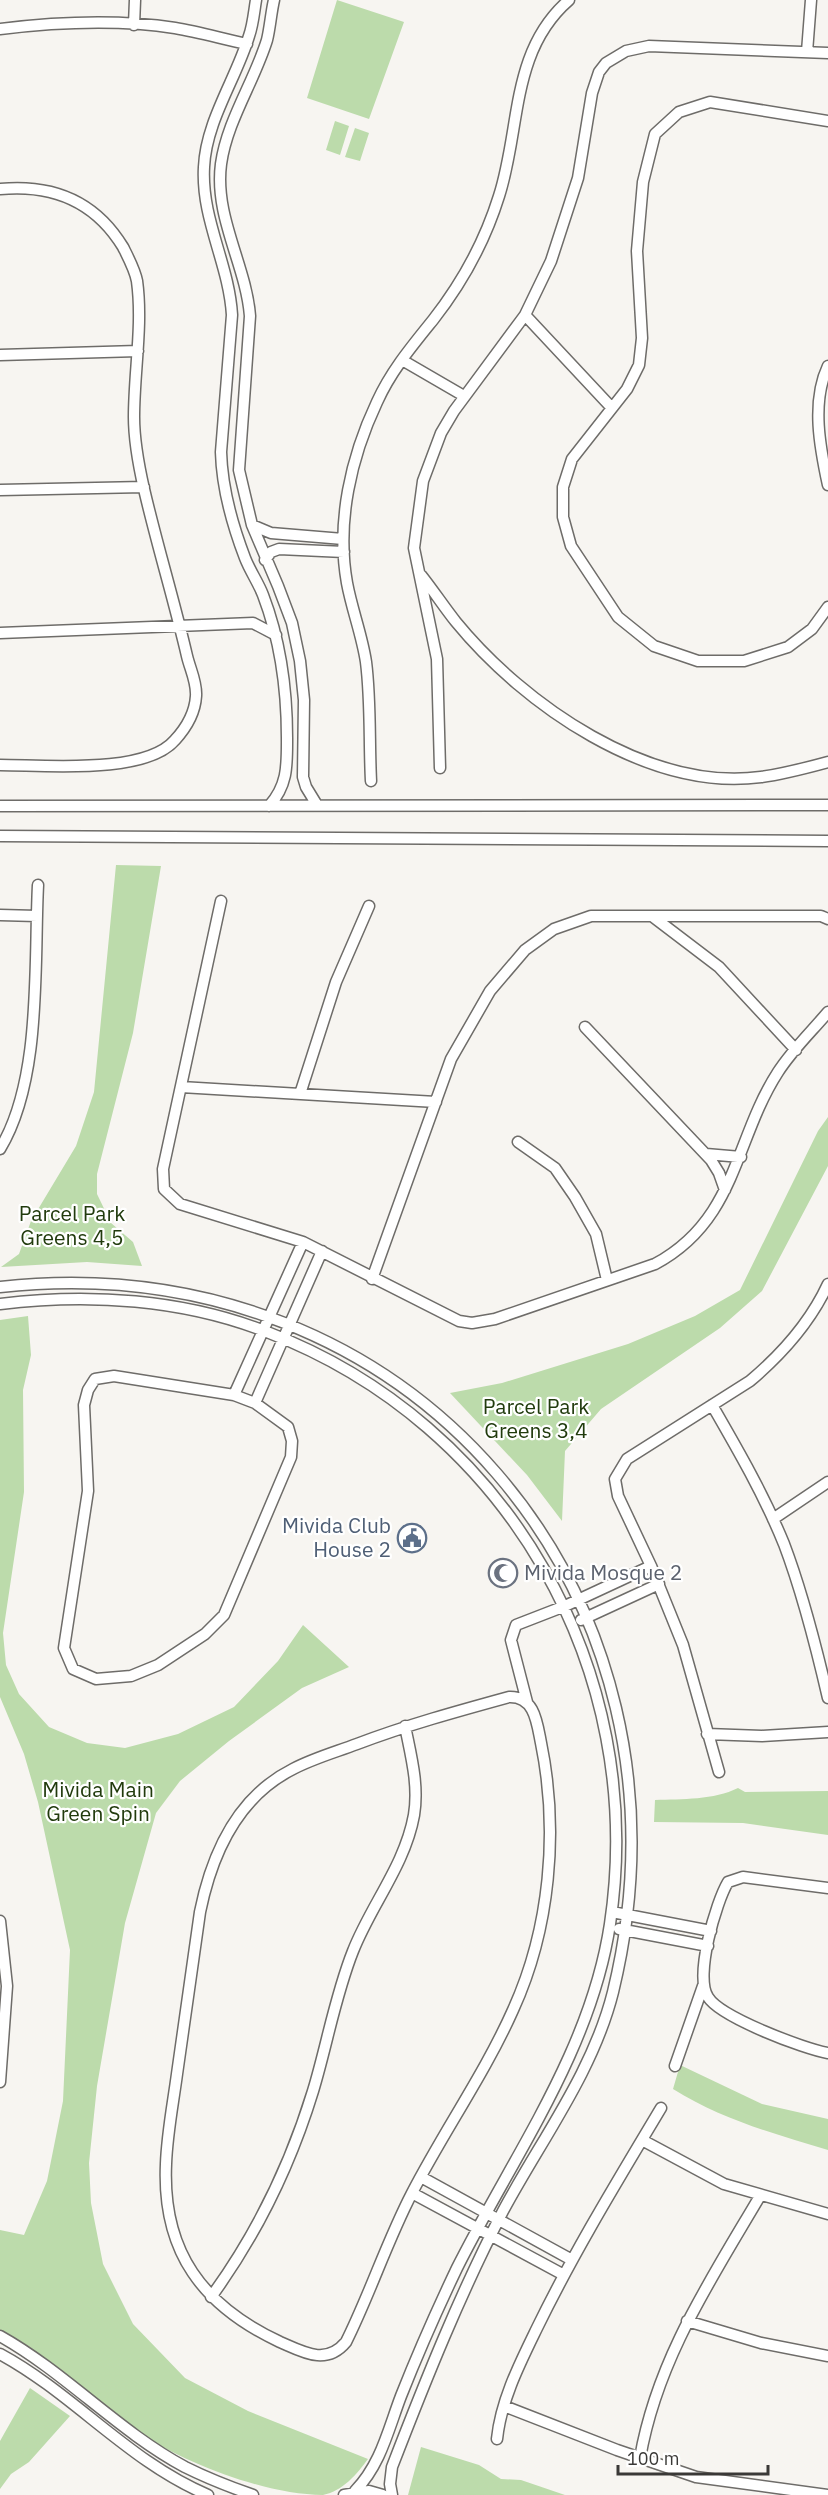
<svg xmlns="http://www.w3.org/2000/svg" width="828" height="2495" viewBox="0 0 828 2495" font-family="'IBM Plex Sans',sans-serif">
  <rect width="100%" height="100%" fill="#f7f5f1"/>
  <path fill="#bcdbab" d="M337,0l67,22 -35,97 -62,-21z
    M335,121l14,5 -9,29 -14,-5z
    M355,128l14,5 -9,28 -15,-4z
    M116,865l45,1 -28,167 -36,141v20l14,29 22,19 9,24 -55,-4 -86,5 18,-13 12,-33 45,-75 18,-54z
    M828,1117v49l-66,125 -42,37 -119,81 -36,42 -3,70 -35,-46 -77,-82 52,-10 126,-39 67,-28 45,-26 78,-159z
    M28,1316l3,39 -8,35 1,102 -21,141 3,32 13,29 30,33 38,16 38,5 53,-14 56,-27 44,-46 25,-36 46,42 -47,21 -73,53 -49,40 -24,32 -31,110 -28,163 -8,77 2,40 12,61 30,60 52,54 63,33 120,48c-11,15 -25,32 -45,36 -57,0 -137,-32 -183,-61 -49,-32 -88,-75 -140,-103v-101l24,5 23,-54 16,-80 7,-151 -32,-148 -14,-48 -24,-57v-377z
    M738,1788l7,4 83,-1v44l-85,-12 -89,-1 1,-22c27,-1 59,0 83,-12z
    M680,2065l82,39 66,15v31c-54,-16 -107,-31 -155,-61z
    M30,2388l40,28 -41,46 -18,12 -11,15v-48z
    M421,2447l58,18 22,14 20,1 44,15h-157z"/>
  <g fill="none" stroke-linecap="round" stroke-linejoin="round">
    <g stroke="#6e6c69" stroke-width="13">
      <path id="minor" d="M256,0c-2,12 -3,25 -7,36 -13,43 -43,85 -45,131 -3,52 25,97 28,148l-11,137c1,37 11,72 24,106 5,13 13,24 18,37 18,47 24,93 24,143 0,27 1,47 -18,68
        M274,0c-3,13 -4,28 -7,40 -13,42 -40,81 -46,124 -7,53 25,101 29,152l-11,154 13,55 26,61 14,37 8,38 4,39 -1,77 3,10 11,18
        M134,25l1,-25
        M0,29c57,-7 117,-10 175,-1 24,4 48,11 72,16
        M807,52l4,-52
        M828,121l-118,-19 -31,10 -24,22 -12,48 -6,69 5,87 -3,27 -12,24 -55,70 -9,28v30l8,29 47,71 36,29 44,15h46l44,-14 24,-18 16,-22
        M0,189c53,-5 95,12 123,58 5,10 12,23 14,34 6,44 -3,91 -3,136 0,23 5,50 10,72 13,56 30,111 43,167 3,13 10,26 9,40 -1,17 -10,32 -21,44 -30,35 -130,25 -175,25
        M525,315l86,92
        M0,355l138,-4
        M402,360l62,36
        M828,366c-17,36 -8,82 0,119
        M0,490l144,-3
        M252,525l19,8 72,6
        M265,560l6,-8 8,-3 65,3
        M421,575c12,15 23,32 35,47 68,83 193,170 305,155 23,-3 45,-9 67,-15
        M0,633l253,-10 23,12
        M440,768l-3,-109 -23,-111 9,-67 18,-48 13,-22 71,-96 26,-54 27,-83 14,-85 7,-21 7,-9 20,-12 23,-5 179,7
        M371,781c-2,-39 0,-80 -5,-119 -4,-27 -14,-52 -19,-79 -11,-61 4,-126 30,-181 14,-31 35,-56 56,-82 29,-37 52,-79 66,-124 22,-68 11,-145 70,-196
        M0,806l828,-1
        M0,836l828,5
        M221,901l-58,268 1,20 16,15 123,38 156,79 13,2 23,-4 160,-55c82,-44 79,-124 123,-192 14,-22 34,-41 50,-60
        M0,915l37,1
        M652,916l67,51 77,83
        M585,1027l126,133 8,13 6,17
        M181,1087l255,15
        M300,1094l36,-112 33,-76
        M518,1142l37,26 20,29 21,37 11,46
        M0,1149c42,-69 34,-185 38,-264
        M706,1154l35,3
        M372,1279l79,-220 39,-68 35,-41 29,-21 37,-13h230l7,3
        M0,1287c410,-45 710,307 613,705 -20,80 -72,148 -110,219 -43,83 -77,168 -111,256l-2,17 2,11
        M0,1304c89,-11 183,-5 267,28 241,92 381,339 343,592 -19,127 -97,232 -153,344 -20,42 -39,85 -56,128 -13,34 -20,68 -46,95
        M114,1376l120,19 21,8 33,24 4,14 -1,16 -67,158 -19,19 -47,31 -27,11 -35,3 -23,-10 -9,-21 24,-157 -4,-86 4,-15 7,-11z
        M234,1395l69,-153
        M255,1403l67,-152
        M712,1405c26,45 52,90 72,139 19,50 32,102 44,154
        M773,1519l55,-37
        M581,1620l78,-36
        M509,1697c26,-1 28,26 32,46 18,88 9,186 -28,267 -28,63 -69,121 -101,183 -25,48 -42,101 -66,149 -20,24 -43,10 -66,0 -77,-36 -118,-90 -114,-178 1,-30 7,-60 11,-90 8,-54 15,-108 23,-162 12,-59 37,-115 93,-143 21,-11 43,-17 64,-25 50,-19 101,-33 152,-47z
        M527,1702l-16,-62 5,-15 49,-19 86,-40
        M707,1734l55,2 66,-4
        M719,1772l-36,-127 -32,-79 -33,-70 -3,-17 12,-20 123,-78c32,-27 60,-58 78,-97
        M828,1888l-85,-11 -15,5c-12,20 -34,95 -20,115 12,20 96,52 120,56
        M612,1912l99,19
        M0,1921l7,65 -7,96
        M619,1929l89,17
        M675,2066l28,-80
        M642,2140l82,44 104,30
        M421,2177l151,83
        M412,2193l152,82
        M211,2297c46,-63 79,-131 102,-206 14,-46 22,-95 40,-140 18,-46 52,-86 61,-136 5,-30 -3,-59 -9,-89
        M687,2321l74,22 67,13
        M0,2336c66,37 118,95 185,131 22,11 45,20 68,28
        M0,2354c74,40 129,108 208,141
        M504,2406l113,44 79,27 132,18
        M497,2439c4,-39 23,-76 40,-111 37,-76 81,-148 124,-220
        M640,2458c17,-98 70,-177 120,-262
        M344,2495l25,-4 14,4"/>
    </g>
    <use href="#minor" stroke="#fff" stroke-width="10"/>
  </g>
  <defs>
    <g id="civic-ring" transform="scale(1.5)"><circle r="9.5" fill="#fff" stroke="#5c6f8a" stroke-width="1.5"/><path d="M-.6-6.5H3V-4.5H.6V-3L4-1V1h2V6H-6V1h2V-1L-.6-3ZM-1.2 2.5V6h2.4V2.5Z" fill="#5c6f8a"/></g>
    <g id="mosque-ring" transform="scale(1.5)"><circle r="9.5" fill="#fff" stroke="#6b7280" stroke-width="1.5"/><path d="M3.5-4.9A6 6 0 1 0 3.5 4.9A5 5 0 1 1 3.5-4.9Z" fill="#6b7280"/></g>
  </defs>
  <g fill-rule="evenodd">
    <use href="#civic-ring" x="412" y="1538"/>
    <use href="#mosque-ring" x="503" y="1573"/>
  </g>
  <g text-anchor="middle" stroke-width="4.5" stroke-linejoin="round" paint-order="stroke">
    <g font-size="21" fill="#213b0d" stroke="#fff">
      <text x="72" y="1221">Parcel Park<tspan x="72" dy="24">Greens 4,5</tspan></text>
      <text x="536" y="1414">Parcel Park<tspan x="536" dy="24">Greens 3,4</tspan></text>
      <text x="98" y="1797">Mivida Main<tspan x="98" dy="24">Green Spin</tspan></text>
    </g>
    <g font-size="21" fill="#4e5e75" stroke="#fff" text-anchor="end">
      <text x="391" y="1533">Mivida Club<tspan x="391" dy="24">House 2</tspan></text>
    </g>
    <g font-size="21" fill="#5b616d" stroke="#fff" text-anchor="start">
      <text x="524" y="1580">Mivida Mosque 2</text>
    </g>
  </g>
  <path d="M618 2465v9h150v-9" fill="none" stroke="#3a3937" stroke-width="3"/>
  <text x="627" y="2465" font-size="18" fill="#3a3937" stroke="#ffffff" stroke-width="4.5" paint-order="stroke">100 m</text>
</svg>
